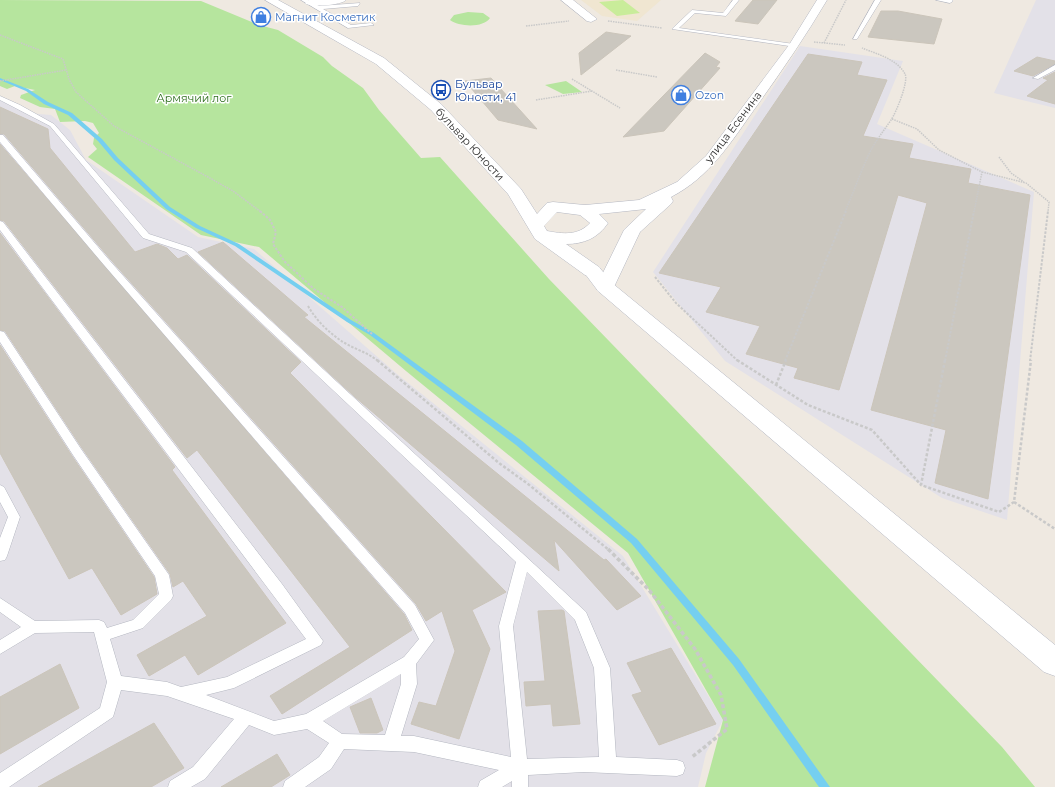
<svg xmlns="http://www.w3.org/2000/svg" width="1055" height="787" viewBox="0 0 1055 787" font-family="Montserrat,sans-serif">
  <rect width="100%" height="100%" fill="#efe9e1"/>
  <path fill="#e3e1e8" d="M1036,0h19v108l-61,-15z
    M800,46l103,15 -26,63 157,68 -27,328 -65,-22 -217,-137 -72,-89z
    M0,98l26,15 25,2 19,15 16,30 112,77 56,12 143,125 226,182 100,164 -17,33 -8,34h-698z"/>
  <path fill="#f0e6d1" d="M581,0h80l-24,21 -35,-5z"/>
  <path fill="#b6e59e" d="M0,0l201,1 58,24 19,5 45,27 9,9 31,22 16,22 42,48 19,-1 109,122 453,468 33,40h-330l18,-67 -95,-167 -222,-182 -147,-124 -58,-12 -113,-78 9,-8 -4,-5 1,-6 5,-5 -6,-10 -8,-2 -25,1 -5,-13 -15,-2 -20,-9 1,-3 14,-5 -20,-4 -8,3 -7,-3z
    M468,12l15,1 7,5c-6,10 -31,9 -40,2l4,-5z
    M566,81l16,11 -19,2 -18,-9z"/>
  <path fill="#c9ec9a" d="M623,0l17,13 -23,3 -18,-14z"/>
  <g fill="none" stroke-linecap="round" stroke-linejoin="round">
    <path fill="#75cff0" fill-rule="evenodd" d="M0,78l28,11 20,13 24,11 30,26 16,19 52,49 30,19 39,18 112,76 23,13 148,108 115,98 102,120 91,128h-11l-86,-122 -102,-122 -115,-98 -146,-110 -23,-13 -112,-76 -39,-18 -30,-19 -52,-49 -16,-19 -30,-26 -24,-11 -18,-13 -26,-11z"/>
  </g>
  <path fill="#cbc7bf" stroke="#cbc5ba" d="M753,0h24l-19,24 -23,-3z
    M881,11h17l44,8 -8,25 -66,-7z
    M606,32l25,4 -50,39 -2,-22z
    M705,53l15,9 -4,5 4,1 -56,63 -41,6z
    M808,54l54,8 -5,13 30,5 -24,56 50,8 -4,14 62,11 -3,14 62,12 -42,304 -53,-16 11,-53 -75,-20 56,-207 -29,-8 -59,195 -45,-12 4,-10 -52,-14 14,-28 -54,-14 15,-25 -62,-14z
    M1037,57l18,4v3l-22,12 -19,-5z
    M1055,72v32l-28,-8 21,-16 -5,-2z
    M491,78l46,51 -39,-9 -33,-39z
    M0,107l48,22 2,19 85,104 22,-8 10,4 11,11 9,-4 114,107 -11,11 216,219 -34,18 18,39 -31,90 -48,-15 8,-22 17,4 19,-55 -13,-40 -16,10 -10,-17 -305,-344 -107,-126h-4z
    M0,144l404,470 8,16 -130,84 -12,-18 80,-49 -153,-197 -10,8 -183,-237 -4,-1z
    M0,233l175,234 -3,3 114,153 -88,52 -13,-20 -36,21 -12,-21 70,-39 -24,-35 -10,6 -3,-13 -88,-126 -77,-117 -5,-1z
    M223,242l85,73 -4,2 300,243 2,-1 35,37 -24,14 -63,-70 5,31 -204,-174 -157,-145z
    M0,345l72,111 82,121 3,17 -36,21 -29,-47 -23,11 -69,-126z
    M562,610l2,1 16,113 -27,2 -2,-22 -25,2 -2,-24 21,-1 -7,-70z
    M671,648l45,76 -57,21 -27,-50 10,-3 -15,-29z
    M60,664l19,44 -79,46v-57z
    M371,698l12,32 -6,3h-17l-10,-26z
    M154,723l30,45 -33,19h-113z
    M277,754l13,21 -19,12h-50z"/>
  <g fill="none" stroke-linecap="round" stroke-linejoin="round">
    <g stroke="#b4b7c1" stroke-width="1">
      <path id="lane" d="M301,0h7l11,6 41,-3 -2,3 -35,3 28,16 20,-2 3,2 -26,3z
        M733,0h6l-13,16 -31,-3 -16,15 115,16 3,2 -1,1 -124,-18 20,-19 31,3z
        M875,0h6l-24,39h-4z
        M936,0h16l1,1 -3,2z
        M1055,65v5l-17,9 -5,-1z
        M0,96l20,9 34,19 95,110 43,14 394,364 24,56 6,89 61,3 6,2 2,6 -2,6 -6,2 -93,-4 -56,3v12h-16v-6l-10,6h-24l2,-6 19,-11 -85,-18 -70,-3 -13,20 -26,18h-22l2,-6 34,-24 10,-14 -22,-14 -33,6 -25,-10 -44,54 -14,8h-23l2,-6 23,-14 41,-48 -67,-23 -46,-6 -8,27 -104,70h-9v-14l100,-65 7,-26 -13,-50 -59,1 -35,21v-14l21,-13 -21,-15v-14l35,23 64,-1 5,2 3,6 26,-8 26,-26 -4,-18 -82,-121 -73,-113v-11l4,1 77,117 88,126 4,21 -2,4 -28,28 -33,11 11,37 46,6 14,5 46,-10 79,-38 -270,-360 -36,-49v-9l3,1 279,362 41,57 -2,4 -87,43 -28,7 68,26 32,-7 98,-57 15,-18 -14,-26 -301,-348 -104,-123v-7h3l107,126 305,344 19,35 -18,24 1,20 -16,52h13l97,21 -12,-131 17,-64 -330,-310 -43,-14 -93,-112 -50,-26zM527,572l48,48 19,48 5,89 -72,2 -14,-133zM401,674v10l-16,51 -43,-1 -19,-13z
        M0,485l4,2 16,30 -13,39 -2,4 -5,1v-23l8,-21 -8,-15z"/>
    </g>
    <g stroke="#b4b7c1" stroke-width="1">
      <path id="street" d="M265,0h13l106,58 57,46 80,85 16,25 10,-11 6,-1 32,3 54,-5 38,-18 29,-26 83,-111 28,-45h10c-22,37 -46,72 -71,107 -25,35 -46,70 -85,90l2,4 -2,3 -31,28 -26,55 -2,4 -7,2 -7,-2 -2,-4 28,-57 22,-21 -47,5 9,9c-10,15 -24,21 -42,21l33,23 2,4 -2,4 -7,2 -7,-2 -50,-36 -27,-45 -77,-84 -55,-46zM557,212l23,3 10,8c-12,13 -27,11 -43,8l-3,-5z
        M309,0h37c-4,5 -37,8 -41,3z
        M561,0h12l24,19 -6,3 -4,-1z"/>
    </g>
    <g stroke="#b4b7c1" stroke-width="1">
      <path id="secondary" d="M592,265l7,2 13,16 443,362v31l-11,-4 -446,-381 -15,-20 2,-4z"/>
    </g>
    <path stroke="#c9c9c9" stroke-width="1.5" stroke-dasharray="1.5 1" stroke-linecap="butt" d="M608,21l54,7
      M526,26l43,-5
      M0,35l63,24 6,20 7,13 38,34 94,51 25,14 28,21
      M814,42l31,3
      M824,43l22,-43
      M616,70l41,7
      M572,79l48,29
      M0,81l66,-11
      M536,100l56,-9
      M892,119l25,10 22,21 43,22
      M999,157l12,16 13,9
      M982,172l44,11 23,19 -1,10
      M845,212c8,-19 15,-38 23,-56 7,-15 15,-24 23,-36 5,-7 18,-39 14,-46 -8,-15 -28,-20 -43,-26
      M974,212l8,-40"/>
    <path stroke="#c9c9c9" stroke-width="2" stroke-dasharray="2.5 1.5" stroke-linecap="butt" d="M260,211l10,9 6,12 -3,12 12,18 29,27 28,18 30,27
      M655,277l21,26 62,58
      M308,306c8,14 21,27 35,36 11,7 24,10 35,19
      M785,361l61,-150
      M945,361l29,-150
      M1030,361l18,-150"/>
    <path stroke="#c9c9c9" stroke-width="2.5" stroke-dasharray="3 2" stroke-linecap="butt" d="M377,360l122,103 29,21 81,66
      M737,360l71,45 64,25 49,55
      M945,360l-24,125 78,27 15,-10 17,-142
      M776,385l10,-25
      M1014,502l41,27"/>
    <path stroke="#c9c9c9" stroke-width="3.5" stroke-dasharray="4 2.5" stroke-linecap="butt" d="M608,549l41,41 46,59 26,46 6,34 -35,28"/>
    <use href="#lane" fill="#fff" fill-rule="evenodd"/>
    <use href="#street" fill="#fff" fill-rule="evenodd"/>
    <use href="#secondary" fill="#fff" fill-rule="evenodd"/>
  </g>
  <defs>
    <g id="shop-ring" transform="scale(1)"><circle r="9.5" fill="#fff" stroke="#3f7fe0" stroke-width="1.5"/><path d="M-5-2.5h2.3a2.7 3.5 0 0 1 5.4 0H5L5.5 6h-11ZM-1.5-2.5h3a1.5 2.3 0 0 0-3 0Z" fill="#3f7fe0"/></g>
    <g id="bus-ring" transform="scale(1)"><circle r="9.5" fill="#fff" stroke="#1a4fb4" stroke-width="1.5"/><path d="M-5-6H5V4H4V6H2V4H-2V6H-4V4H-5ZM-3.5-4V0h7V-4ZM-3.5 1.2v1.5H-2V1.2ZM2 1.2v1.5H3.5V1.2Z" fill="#1a4fb4"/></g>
  </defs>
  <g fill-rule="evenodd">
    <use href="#shop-ring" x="261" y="17"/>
    <use href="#bus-ring" x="441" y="90"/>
    <use href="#shop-ring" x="681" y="95"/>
  </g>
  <g text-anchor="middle" stroke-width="3" stroke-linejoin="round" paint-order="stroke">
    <g font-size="11" fill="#366cbe" stroke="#fff" text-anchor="start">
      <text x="275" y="21">Магнит Косметик</text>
      <text x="695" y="99">Ozon</text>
    </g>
    <g font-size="11" fill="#164399" stroke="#fff" text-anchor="start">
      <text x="455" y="88">Бульвар<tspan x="455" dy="13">Юности, 41</tspan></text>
    </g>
    <g font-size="11" fill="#2c6e1b" stroke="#fff">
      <text x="194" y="102">Армячий лог</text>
    </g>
    <g font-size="11" fill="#2e2e2e" stroke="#fff">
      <text transform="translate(733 127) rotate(-53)" y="4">улица Есенина</text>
      <text transform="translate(470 144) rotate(47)" y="4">бульвар Юности</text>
    </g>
  </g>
</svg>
